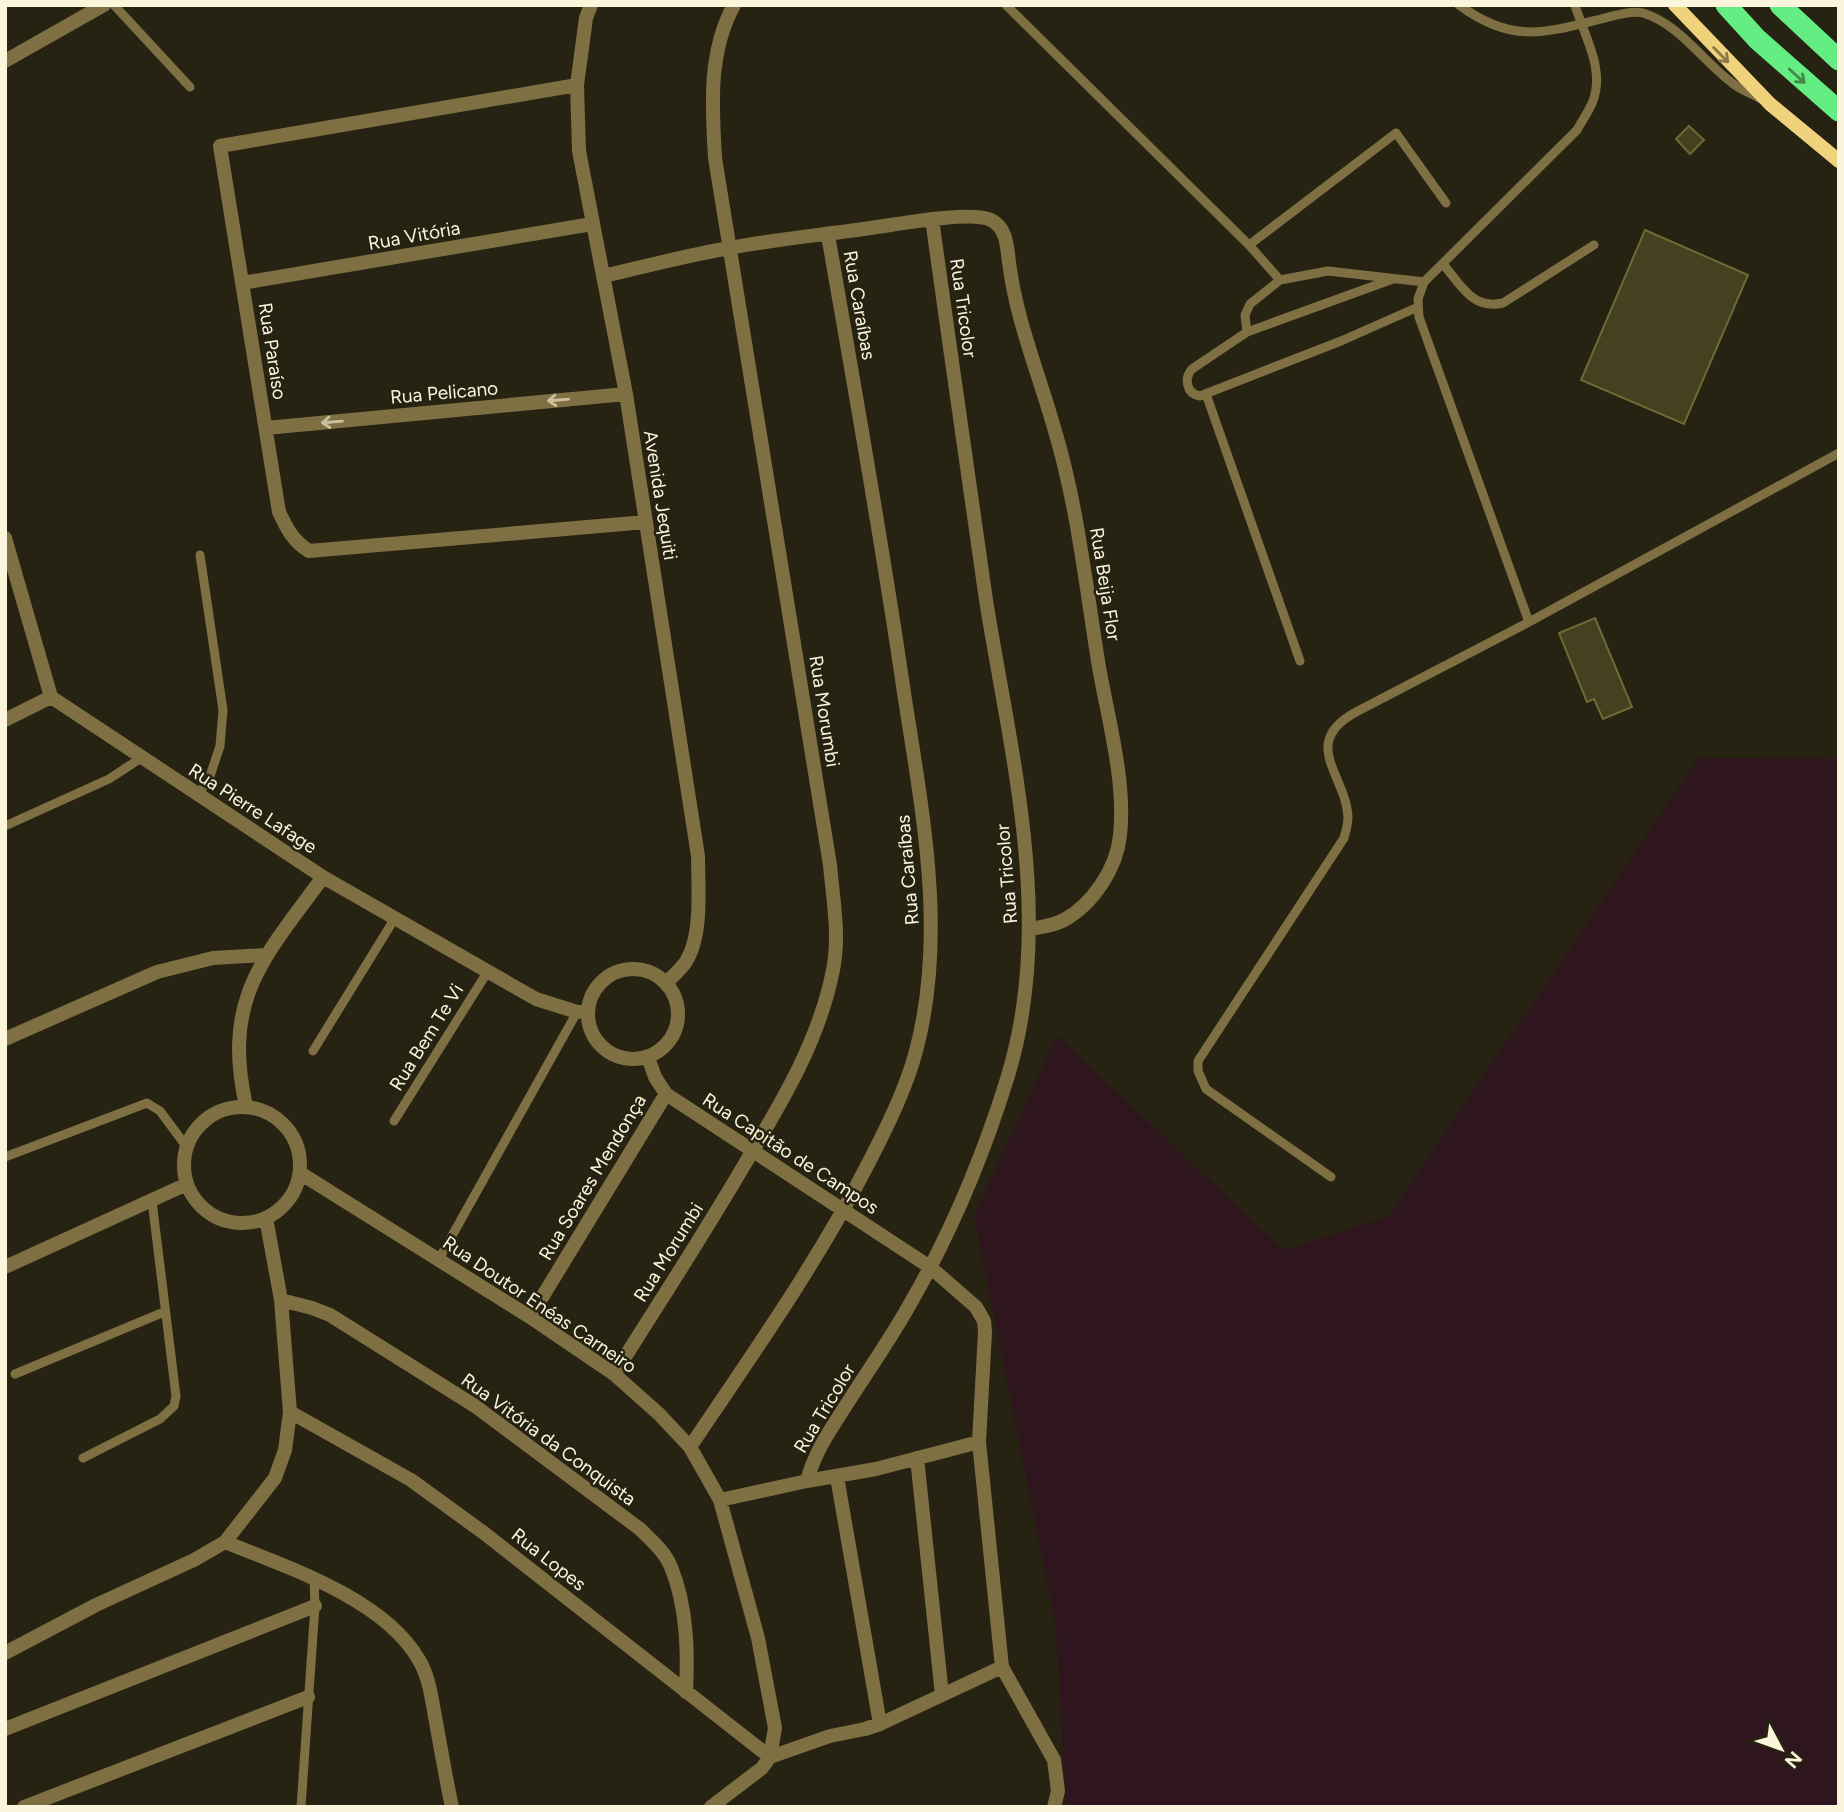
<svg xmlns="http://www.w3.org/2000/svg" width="1844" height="1812" viewBox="0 0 1844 1812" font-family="Figtree,sans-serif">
  <rect width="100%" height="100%" fill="#262312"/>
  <path fill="#2f161e" d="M1699,758l140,1v1048h-773l-10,-180 -82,-411 83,-180 226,214 105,-33z"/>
  <path fill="#444120" stroke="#6e6935" stroke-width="2" d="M1689,126l15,14 -14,14 -14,-15z
    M1645,230l103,45 -64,149 -103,-44z
    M1595,618l37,89 -29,12 -9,-20 -7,3 -28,-69z"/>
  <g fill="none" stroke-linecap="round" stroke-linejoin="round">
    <path stroke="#7f7043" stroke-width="9" d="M114,5l76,82
      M1006,5l243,240 31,35
      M1459,5c52,38 83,29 142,14 12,-3 30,-9 42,-6 36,11 59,47 88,69 8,7 19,11 28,16
      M1249,245l147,-112 50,70
      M1443,264c18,21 29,46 60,39l91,-58
      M1418,307l-77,34 -141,55c-14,-2 -16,-18 -8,-27l55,-37 -2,-17 5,-11 30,-24 48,-9 96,11
      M1247,332l146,-53
      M1206,394l94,267
      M1529,622l-110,-305 -1,-18 6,-17 153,-152c5,-9 12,-19 16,-29 12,-33 -9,-65 -18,-96
      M199,794l11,-18 10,-30 3,-36 -23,-155
      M5,826l104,-47 32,-21
      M313,1051l82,-133
      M394,1121l94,-150
      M5,1157l142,-54 13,8 26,35
      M1331,1177l-125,-88 -8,-18v-10l146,-223c2,-7 4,-14 4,-21 -2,-42 -49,-74 8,-105l173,-90 310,-169
      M439,1259l138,-247
      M15,1374l149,-62
      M83,1458l77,-39 14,-13 2,-10 -24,-195
      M301,1807l14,-201 -1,-28"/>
    <path stroke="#7f7043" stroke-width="14" d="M591,5l-5,13 -9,67 2,66 47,243 72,462c0,31 5,81 -13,107 -5,7 -13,14 -19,20
      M5,61l99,-56
      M577,85l-357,61 59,366c8,17 14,29 30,39l337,-29
      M604,276c42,-10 84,-21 126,-28 46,-9 93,-13 140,-20 24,-3 101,-18 121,-8 16,8 16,27 18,42 7,58 30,112 46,169 23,77 31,157 44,236 9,52 27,115 21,168 -3,33 -27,69 -56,85 -11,6 -22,7 -34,9
      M242,283l350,-59
      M266,428l360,-34
      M5,538l46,159 272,180 213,122 41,13 11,-1
      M5,720l46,-23
      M588 1014a45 45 0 1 1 90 0a45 45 0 1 1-90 0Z
      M5,1039l152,-67 56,-14 53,-3
      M648,1057l7,20 11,17 264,173 46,40 8,14 1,11 -6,110 23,225 52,93 4,31 -4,16
      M246,1106c-24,-108 17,-147 77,-229
      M184 1165a58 58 0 1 1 116 0a58 58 0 1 1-116 0Z
      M300,1173l230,144 84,57 45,40 31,33 30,53 38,138 17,90 -5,29 -8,11 -51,39
      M5,1267l182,-83
      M281,1300l31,8 18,7 145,91 165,123c12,12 25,23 31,38 16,39 17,84 15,125
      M530,1317l136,-223
      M614,1374c44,-69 88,-137 129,-207 37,-62 76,-125 90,-197 7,-34 0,-71 -3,-105l-115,-707c-3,-51 -7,-106 19,-153
      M290,1412l121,68 73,53 286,224 60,-21 35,-7 15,-5 122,-57
      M690,1447c62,-92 127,-184 178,-283 18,-35 38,-75 48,-113 32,-120 5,-245 -13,-365 -22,-151 -49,-301 -75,-451
      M917,1458l25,237
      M837,1477l43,247
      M807,1481c7,-27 21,-48 36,-71 22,-35 47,-70 67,-106 41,-71 73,-148 97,-225 49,-157 4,-322 -21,-479 -19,-127 -36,-254 -54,-381
      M720,1500l87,-19 69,-12 103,-27
      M225,1542c62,25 159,57 194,118 11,18 13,42 17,62 5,28 10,57 16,85
      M5,1653l91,-48 98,-45 31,-18 50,-64 10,-28 5,-38 -9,-112 -15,-82
      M5,1729l310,-123
      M24,1807l284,-110"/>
    <path stroke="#f0d27d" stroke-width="14" d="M1675,5l95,99 69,57"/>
    <path stroke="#63ed83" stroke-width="21" d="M1726,5l31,34 82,72
      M1780,5l59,55"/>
  </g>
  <defs><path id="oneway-shaft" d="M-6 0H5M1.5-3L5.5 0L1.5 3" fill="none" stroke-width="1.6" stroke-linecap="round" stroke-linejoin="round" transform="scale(1.75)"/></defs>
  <use stroke="#8b7a48" href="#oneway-shaft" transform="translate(1721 55) rotate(45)"/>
  <use stroke="#44884a" href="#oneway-shaft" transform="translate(1797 76) rotate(42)"/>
  <g stroke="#c9c09e">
    <use href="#oneway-shaft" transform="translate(558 400) rotate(175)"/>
    <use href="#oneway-shaft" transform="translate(332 422) rotate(175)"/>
  </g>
  <g text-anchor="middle" stroke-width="5" stroke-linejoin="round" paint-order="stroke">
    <g font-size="19" fill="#fbf5db" stroke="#262312">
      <text transform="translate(414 235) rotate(-10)" y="7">Rua Vitória</text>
      <text transform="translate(860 305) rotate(80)" y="7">Rua Caraíbas</text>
      <text transform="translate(964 308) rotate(82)" y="7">Rua Tricolor</text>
      <text transform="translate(273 351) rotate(81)" y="7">Rua Paraíso</text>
      <text transform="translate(444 392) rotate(-5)" y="7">Rua Pelicano</text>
      <text transform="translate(661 495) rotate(81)" y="7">Avenida Jequiti</text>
      <text transform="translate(1106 584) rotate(81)" y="7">Rua Beija Flor</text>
      <text transform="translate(825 711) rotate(81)" y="7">Rua Morumbi</text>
      <text transform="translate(253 808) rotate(33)" y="7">Rua Pierre Lafage</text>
      <text transform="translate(907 870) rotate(-95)" y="7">Rua Caraíbas</text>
      <text transform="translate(1006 874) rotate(-95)" y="7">Rua Tricolor</text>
      <text transform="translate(426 1037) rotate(-58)" y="7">Rua Bem Te Vi</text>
      <text transform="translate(791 1153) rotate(33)" y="7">Rua Capitão de Campos</text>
      <text transform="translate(592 1177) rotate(-59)" y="7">Rua Soares Mendonça</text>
      <text transform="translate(668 1252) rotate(-58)" y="7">Rua Morumbi</text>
      <text transform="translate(540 1304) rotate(34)" y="7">Rua Doutor Enéas Carneiro</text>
      <text transform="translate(824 1408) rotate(-59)" y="7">Rua Tricolor</text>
      <text transform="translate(549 1439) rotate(36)" y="7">Rua Vitória da Conquista</text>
      <text transform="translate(549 1559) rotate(38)" y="7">Rua Lopes</text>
    </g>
  </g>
  <rect width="1844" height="1812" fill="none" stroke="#fbf5db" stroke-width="14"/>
  <g transform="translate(1781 1749) rotate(131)" stroke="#262312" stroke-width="5" paint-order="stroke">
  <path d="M0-5L12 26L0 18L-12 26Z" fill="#fbf5db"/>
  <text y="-10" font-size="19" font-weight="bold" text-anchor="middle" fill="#fbf5db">N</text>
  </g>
</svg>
